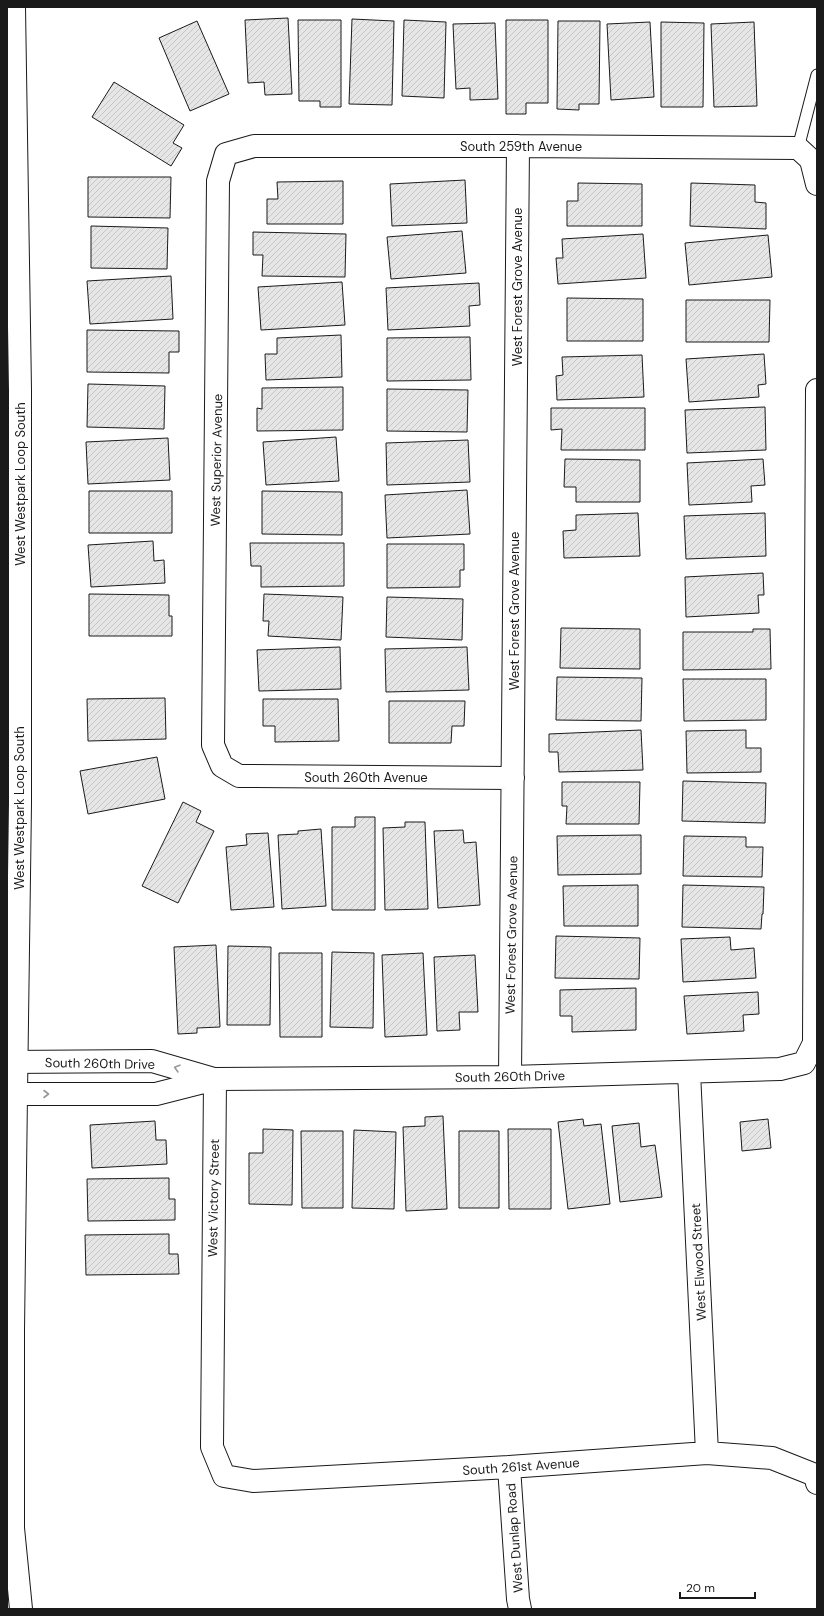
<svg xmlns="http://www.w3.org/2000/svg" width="824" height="1616" viewBox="0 0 824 1616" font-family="'DM Sans',sans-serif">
  <defs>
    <pattern id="building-hatch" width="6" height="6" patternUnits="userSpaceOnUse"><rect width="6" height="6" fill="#e6e6e6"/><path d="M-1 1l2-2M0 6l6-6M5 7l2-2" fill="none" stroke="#c5c5c5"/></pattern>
  </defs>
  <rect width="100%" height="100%" fill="#fff"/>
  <path fill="url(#building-hatch)" stroke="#1a1a1a" d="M288,18l4,76 -27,1 -1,-13 -16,1 -3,-63z
    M352,19l42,2 -2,84 -43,-1z
    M298,20h43v87h-21v-6h-21z
    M404,20l42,2 -2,76 -42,-2z
    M506,20h42v83h-22v11h-20z
    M197,21l32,73 -39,17 -31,-73z
    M558,21h42l-1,83h-20v6l-22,-1z
    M650,22l4,75 -43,3 -4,-76z
    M661,22l43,1 -1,84h-42z
    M754,22l3,84 -43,1 -3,-83z
    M495,23l3,76 -28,1v-12l-14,1 -3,-65z
    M114,82l70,43 -11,18 9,5 -11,18 -79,-49z
    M88,177h83l-1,41 -82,-1z
    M465,180l2,43 -75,3 -2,-42z
    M343,181v43h-76v-25h11l-1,-17z
    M578,183l64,1v42h-75v-25h11z
    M691,183l64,2v17l11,1v26l-76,-3z
    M91,226l77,2 -1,41 -76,-1z
    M462,231l4,42 -75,6 -4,-42z
    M253,232l93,2 -1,43 -83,-1 1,-21h-10z
    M643,234l3,44 -88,6 -2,-26h7l-1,-19z
    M768,235l4,42 -83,8 -4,-42z
    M171,276l2,43 -83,5 -3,-43z
    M342,282l3,43 -84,5 -3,-43z
    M479,283l1,22 -11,1 1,20 -82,4 -2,-42z
    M567,298l76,1v42h-76z
    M686,300h84l-1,42h-83z
    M87,330l92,1v21h-10v21l-82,-1z
    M341,335l1,42 -76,3 -1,-26h12v-16z
    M470,337l1,43 -84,1v-43z
    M764,354l2,30 -8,1 1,12 -70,5 -3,-43z
    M642,355l2,42 -87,3 -1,-24 7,-1 -1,-18z
    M88,384l77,2 -1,43 -77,-2z
    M343,387v43l-86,1v-23l5,1v-21z
    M387,389l81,1 -1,42 -80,-1z
    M765,407l1,43 -79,3 -2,-43z
    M551,408h94v42h-84l1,-21 -11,1z
    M336,437l3,44 -73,4 -3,-43z
    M168,438l2,42 -82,4 -2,-42z
    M468,440l2,42 -83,3 -1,-42z
    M565,459l75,1v42h-64v-15h-12z
    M763,459l2,26 -14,1 1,16 -63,3 -2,-42z
    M467,490l3,44 -83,4 -2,-43z
    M89,491h83v42h-83z
    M262,491l80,1v43l-80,-1z
    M638,513l2,43 -76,2 -1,-27 13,-1v-15z
    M765,513l1,43 -80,3 -2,-43z
    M153,541l1,20 10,-1 1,23 -74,4 -3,-42z
    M250,543h94v43l-83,1v-21h-10z
    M387,544h77v26h-4v17l-73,1z
    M763,573l1,22h-6l1,18 -73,4 -1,-40z
    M89,594l80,1v21h3v20h-83z
    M264,594l79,3 -2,43 -73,-4 1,-15h-6z
    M387,597l76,2 -1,41 -76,-3z
    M561,628l79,1v40l-80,-1z
    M753,629h17l1,40 -88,1v-38h70z
    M340,647l1,42 -82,2 -2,-41z
    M467,647l2,43 -83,2 -1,-43z
    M557,677l85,1 -1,43 -85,-1z
    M683,679h83v41l-82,1z
    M165,698l1,41 -78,2 -1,-42z
    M263,699h75l1,42 -64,1v-16h-12z
    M389,701h76l-1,25h-12l-1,17h-62z
    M641,730l2,40 -84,2 -1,-20h-9v-18z
    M746,730v18h15v24l-74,1 -1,-42z
    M157,757l8,42 -77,15 -8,-43z
    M683,781l83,2 -1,40 -83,-2z
    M562,782h78l-1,42h-73l1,-18h-5z
    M183,802l18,9 -5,11 18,9 -36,72 -36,-17z
    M355,817h20v93h-43v-83h23z
    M405,822h20l3,87 -43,1 -2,-82 22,-1z
    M321,829l5,77 -44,3 -4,-74 20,-1v-3z
    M463,830l1,13 12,-1 4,63 -42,3 -4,-77z
    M268,833l6,74 -43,3 -5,-63 21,-2 -1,-11z
    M641,835v39l-83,1 -1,-39z
    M684,836l62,1v10h17l-1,30 -79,-1z
    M638,885v41h-74l-1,-40z
    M683,885l81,2 -1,27h-1l-1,15 -79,-2z
    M556,936l84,2 -1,41 -84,-1z
    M730,937l1,13 23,-2 2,30 -73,4 -2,-43z
    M216,945l4,82 -23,1v5l-19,1 -4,-87z
    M228,946l43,1 -1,78h-43z
    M332,952l42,1 -1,75 -43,-1z
    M279,953h43v84h-42z
    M423,953l4,82 -42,2 -3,-82z
    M475,955l3,57h-19l1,18 -23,1 -3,-74z
    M636,988v42l-64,2v-16h-12v-26z
    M758,992l1,22 -16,1 1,16 -57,3 -3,-38z
    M443,1116l4,93 -41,2 -3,-84 22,-1v-9z
    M583,1119l1,7 17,-2 9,80 -42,5 -10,-87z
    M768,1119l3,29 -29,3 -2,-29z
    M155,1121l1,19h10l1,24 -75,4 -2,-43z
    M639,1123l2,24 14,-2 7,52 -42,5 -8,-76z
    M263,1129l30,1 -1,75 -43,-1v-51h14z
    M508,1129h43v80h-42z
    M354,1130l42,2 -2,77 -42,-1z
    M301,1131h42v77h-41z
    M459,1131h40v77h-40z
    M169,1178v21h6v21l-87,1 -1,-42z
    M169,1234v20h9l1,20 -93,1 -1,-40z"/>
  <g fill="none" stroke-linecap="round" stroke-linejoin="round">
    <g stroke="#1a1a1a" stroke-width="13">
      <path id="lane" d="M798,148l19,-73"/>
    </g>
    <g stroke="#1a1a1a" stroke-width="24">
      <path id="street" d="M513,778l-274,-2 -17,-10 -9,-21 5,-564 8,-27 28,-8h264l280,2 13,12 6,24
        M7,1062l145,-1 62,18
        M689,1072l18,381
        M510,1077l8,-931
        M215,1079l-3,368 12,29 29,5 256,-14 198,-14 65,5 43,17 2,8
        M7,1094h149l59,-15 295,-2 270,-8 24,-6 10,-20 3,-653
        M16,1094l-3,236v198l8,81
        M509,1467l9,132 2,10"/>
    </g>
    <g stroke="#1a1a1a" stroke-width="24">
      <path id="secondary" d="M14,7l6,383v413l-4,291"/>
    </g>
    <use href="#lane" stroke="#fff" stroke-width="11"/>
    <use href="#street" stroke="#fff" stroke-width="22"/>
    <use href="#secondary" stroke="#fff" stroke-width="22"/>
  </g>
  <defs><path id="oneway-chevron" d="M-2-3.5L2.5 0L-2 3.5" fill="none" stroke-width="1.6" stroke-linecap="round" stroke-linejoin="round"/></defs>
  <g stroke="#989898">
    <use href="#oneway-chevron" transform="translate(177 1068) rotate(-164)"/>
    <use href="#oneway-chevron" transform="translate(46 1094)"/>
  </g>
  <g text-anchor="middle" stroke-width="3" stroke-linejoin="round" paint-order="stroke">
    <g font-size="13" fill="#1a1a1a" stroke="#fff">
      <text x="521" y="151">South 259th Avenue</text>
      <text transform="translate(517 287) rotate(-90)" y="5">West Forest Grove Avenue</text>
      <text transform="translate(216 460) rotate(-89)" y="5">West Superior Avenue</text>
      <text transform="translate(20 484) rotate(-90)" y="5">West Westpark Loop South</text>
      <text transform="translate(514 611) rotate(-90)" y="5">West Forest Grove Avenue</text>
      <text x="366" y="782">South 260th Avenue</text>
      <text transform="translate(19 808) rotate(-90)" y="5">West Westpark Loop South</text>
      <text transform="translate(511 935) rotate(-89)" y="5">West Forest Grove Avenue</text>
      <text transform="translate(100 1063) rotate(1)" y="5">South 260th Drive</text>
      <text transform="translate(510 1076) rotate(-1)" y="5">South 260th Drive</text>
      <text transform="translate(213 1198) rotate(-89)" y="5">West Victory Street</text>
      <text transform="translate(698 1262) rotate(-93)" y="5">West Elwood Street</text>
      <text transform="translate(521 1466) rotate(-4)" y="5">South 261st Avenue</text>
      <text transform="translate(514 1538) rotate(-94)" y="5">West Dunlap Road</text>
    </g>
  </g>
  <rect width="824" height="1616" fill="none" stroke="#1a1a1a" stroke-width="16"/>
  <path d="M680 1592v6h75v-6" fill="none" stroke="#1a1a1a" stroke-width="2"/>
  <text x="686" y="1592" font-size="12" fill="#1a1a1a" stroke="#ffffff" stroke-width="3" paint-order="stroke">20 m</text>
</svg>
